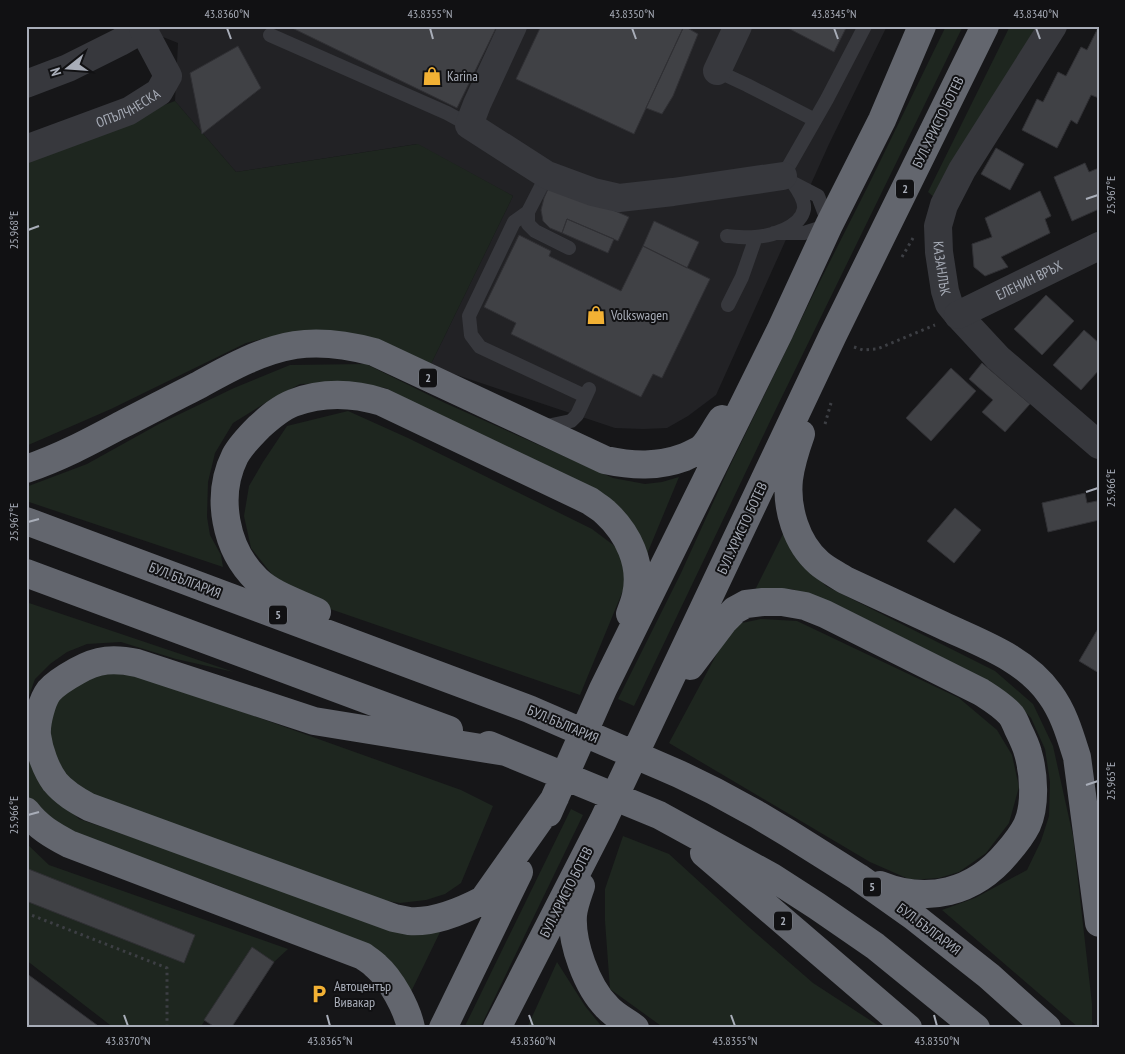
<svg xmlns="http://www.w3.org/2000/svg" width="1125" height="1054" viewBox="0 0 1125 1054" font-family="'PT Sans Narrow',sans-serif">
  <rect width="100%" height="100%" fill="#161618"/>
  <path fill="#222225" d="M146,26h741l-58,118 -113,251 -28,21 -21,12 -24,1 -28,-1 -185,-62 83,-170 -96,-52 -181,28 -61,-71 3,-58 -35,-14z"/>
  <path fill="#1e261f" d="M946,26h17l-188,385 -141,295 -16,-7 63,-126 46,-101 86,-177 56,-111z
    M1010,26h29l-104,172 -7,-6z
    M175,101l61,71 182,-28 95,52 -83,170 -143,-33 -41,10 -135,66 -85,37v-289z
    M366,364l79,39 168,75 32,6 17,-2 17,-5 -34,82 -3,-14 -166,-108 -90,-49 -42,-5 -44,1 -35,19 -32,20 -18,30 -7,29 -1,35 3,18 11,20 2,12 -197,-66v-14l61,-23 72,-40 75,-36 56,-23z
    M348,411l60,27 184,91 24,18 8,16v25l-44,107 -273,-94 -33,-24 -23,-29 -7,-32 5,-30 14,-24 24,-36z
    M785,530l23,38 18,18 169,85 38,33 20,42 20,90 19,168v24h-13l-137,-118 33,-12 52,-28 14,-29 8,-25 1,-34 -5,-33 -14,-31 -16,-17 -21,-16 -120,-62 -82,-34 -22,1 -17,4z
    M26,602l208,70 -58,-13 -55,-17 -34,2 -20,8 -17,12 -15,15 -9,25z
    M761,619l36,2 162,77 38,32 15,25 7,32 -10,36 -23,30 -27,19 -20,6 -28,2 -41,-18 -201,-119 58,-108 10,-11z
    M107,672l28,3 108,37 218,78 32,16 -32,77 -16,11 -19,6 -26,3 -20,-3 -282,-103 -32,-17 -22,-48 7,-26 27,-23z
    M26,750l16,34 37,35 148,51 147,55 68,3 -34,70 -41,-53 -153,-61 -144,-51 -44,-35z
    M571,809l12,6 -103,213h-16z
    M623,836l46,18 81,74 63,55 69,45h-218l-54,-39 -5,-68v-32z
    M26,843l23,22 239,84 -14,13 -22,-15 -52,81h-86l-88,-68z
    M557,962l28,44 18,22h-76z"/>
  <path fill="#404145" stroke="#303034" d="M288,26h209l-40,82z
    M541,26h143l-50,108 -118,-55z
    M684,26l14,8 -25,62 -11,18 -16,-6z
    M784,26h63l-13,26z
    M1099,26v72l-8,-3 -14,29 -6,-4 -14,28 -35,-18 15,-31 6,3 15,-30 8,4 15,-29 6,3z
    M238,46l23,42 -59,46 -12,-61z
    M996,148l28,16 -14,26 -29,-16z
    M1085,163l4,9 10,-4v41l-27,12 -18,-44z
    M553,184l76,33 -11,24 -51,-22 -5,14 -12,-5 -7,-7 -2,-11 3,-12 4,-9z
    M1040,191l11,25 -6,3 5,14 -49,24 7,10 -23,9 -11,-9 -2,-23 20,-7 -7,-19z
    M567,219l47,20 -6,14 -46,-20z
    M654,221l45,21 -12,26 -44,-22z
    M519,235l32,16 -2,5 72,35 22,-45 67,33 -48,99 -9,-4 -12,23 -130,-63 5,-11 -32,-16z
    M1046,295l28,26 -32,34 -28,-26z
    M1084,330l15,13v27l-18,20 -28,-25z
    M982,363l48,41 -25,28 -23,-20 11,-12 -24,-21z
    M951,368l25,23 -45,50 -25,-23z
    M1085,493l2,10 10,-2 2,8v11l-51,12 -6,-29z
    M955,508l26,22 -27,33 -27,-22z
    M1099,627v46l-20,-12z
    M26,868l169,67 -11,28 -158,-62z
    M252,947l22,15 -43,66h-15l-12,-8z
    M26,973l75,55h-73l-2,-2z"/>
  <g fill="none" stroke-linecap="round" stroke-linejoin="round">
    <path stroke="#3d3f44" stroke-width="3" stroke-dasharray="2.5 4" stroke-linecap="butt" d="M902,257l11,-19
      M854,347l9,3 14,-1 58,-24
      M825,424l6,-21
      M26,913l141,55v60"/>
    <path stroke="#37383d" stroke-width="14" d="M270,35l177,78 22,12
      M717,71l30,14 68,35
      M547,175l-19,37v12l7,7 34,17
      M528,212l-14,10 -45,94 2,19 9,12 105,49
      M774,233h30l25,-8 -11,-29 -25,-13 -10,-7 44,-77 38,-73
      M727,236c10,1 19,2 28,1 17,-1 46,-10 49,-28 1,-9 -6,-19 -11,-26
      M728,305l14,-28 14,-40
      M542,427l29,-6 6,-6 12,-26"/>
    <g stroke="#37383d" stroke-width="28">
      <path d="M513,26l-36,78 -8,21 78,50 46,17 26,6 54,-6 110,-16"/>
      <path id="s1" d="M1053,26l-91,144 -18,35 -6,21 1,26 6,39 4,13 9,11 40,43 101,87"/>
      <path d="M717,71l21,-45"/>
      <path d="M26,84l42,-16 52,-26 23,-13"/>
      <path id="s2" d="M26,149l103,-38 30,-19 9,-16 -25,-47 3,-3"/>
      <path id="s3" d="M958,315l141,-69"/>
    </g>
    <path stroke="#63666e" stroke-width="28" d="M801,434c-5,14 -10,29 -12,45 -3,29 7,64 30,84 8,7 17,11 26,17 32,15 64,30 97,45 38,18 83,33 108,69 14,19 20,41 27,63l22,166
      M26,469c33,-11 63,-27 93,-43 26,-13 52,-27 78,-40 31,-17 62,-35 98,-41 26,-4 53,0 79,7l231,108c28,6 53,7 80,-3 6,-3 12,-5 17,-9 7,-6 14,-21 20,-29
      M26,521l503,188 150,65 35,17 44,24 30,18 70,44 55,39 76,60 58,52
      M26,573l423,157
      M317,612c-21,-10 -44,-17 -60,-32 -32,-31 -42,-84 -22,-124 6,-11 15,-20 24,-29 10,-9 21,-19 34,-24 29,-11 60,-10 89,-1l208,99c5,4 11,7 15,11 23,21 38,52 31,83 -1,6 -4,13 -6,19
      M690,666l34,-45 11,-11 11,-6 17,-2h19l23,4 20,8 156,78c11,7 21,13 30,23 3,4 5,9 7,14 4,8 8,16 10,24 6,21 8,52 -1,72 -5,10 -13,20 -20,28 -33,40 -80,51 -127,32
      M489,745l170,70 113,62 45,29 58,40 101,82
      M506,752l-192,-31 -177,-58c-23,-5 -39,-4 -60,8 -9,5 -21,12 -28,20 -7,9 -13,32 -12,44 2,15 9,35 18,47 9,11 21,18 34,25l305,111c5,1 10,2 15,3 25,2 53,-10 74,-21l72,-102
      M26,811c12,16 26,24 43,33l294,112c4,3 9,6 13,10 15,13 31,42 35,62
      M548,813l55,-124 177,-358 49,-106 53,-105 40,-94
      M704,853l204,175
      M581,886c-3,9 -7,19 -8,29 -2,28 14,72 34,92 8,9 19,14 28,21
      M443,1028l76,-156
      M497,1028l106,-207 230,-486 152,-309"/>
  </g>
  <path fill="none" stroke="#a8adb8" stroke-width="2" d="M227,28l4,11M430,28l3,11M632,28l4,11M834,28l4,11M1036,28l4,11M1086,199l12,-4M28,230l11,-4M1086,492l12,-4M28,522l11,-3M1086,785l12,-4M28,815l11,-3M124,1015l4,11M327,1015l3,11M529,1015l4,11M731,1015l4,11M934,1015l3,11"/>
  <defs>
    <g id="shop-bare" transform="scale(1.5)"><path d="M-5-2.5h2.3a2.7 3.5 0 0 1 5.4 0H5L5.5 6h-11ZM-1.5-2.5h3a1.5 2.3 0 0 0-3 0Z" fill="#f2b134" stroke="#111113" stroke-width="2.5" paint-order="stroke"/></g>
    <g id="parking-bare" transform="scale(1.5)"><path d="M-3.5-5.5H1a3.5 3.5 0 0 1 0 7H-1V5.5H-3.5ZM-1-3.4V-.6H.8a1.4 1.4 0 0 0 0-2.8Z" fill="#f2b134" stroke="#111113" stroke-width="2.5" paint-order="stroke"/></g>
  </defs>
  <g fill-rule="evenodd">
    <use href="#shop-bare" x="432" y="76"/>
    <use href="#shop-bare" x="596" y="315"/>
    <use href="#parking-bare" x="319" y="994"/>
  </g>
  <g text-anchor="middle" stroke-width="4" stroke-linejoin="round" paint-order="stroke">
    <g fill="#111113" stroke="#7b7e86" stroke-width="1">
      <rect x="896" y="179.5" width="18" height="19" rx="4"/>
      <rect x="419" y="368.5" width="18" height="19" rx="4"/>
      <rect x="269" y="605.5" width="18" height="19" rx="4"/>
      <rect x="863" y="877.5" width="18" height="19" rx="4"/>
      <rect x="774" y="911.5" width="18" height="19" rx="4"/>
    </g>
    <g font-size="12" font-weight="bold" fill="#a8adb8">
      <text x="905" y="193">2</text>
      <text x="428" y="382">2</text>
      <text x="278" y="619">5</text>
      <text x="872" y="891">5</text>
      <text x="783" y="925">2</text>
    </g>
    <g font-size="14" fill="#a8adb8" stroke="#111113" text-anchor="start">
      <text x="447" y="81">Karina</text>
      <text x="611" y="320">Volkswagen</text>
      <text x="334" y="991">Автоцентър<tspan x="334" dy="16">Вивакар</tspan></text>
    </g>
    <g font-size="14" fill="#a8adb8" stroke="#111113">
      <text dy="5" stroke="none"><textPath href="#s2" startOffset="110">ОПЪЛЧНЕСКА</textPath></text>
      <text transform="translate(938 122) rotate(-64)" y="5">БУЛ. ХРИСТО БОТЕВ</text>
      <text dy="5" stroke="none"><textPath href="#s1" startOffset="274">КАЗАНЛЪК</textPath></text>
      <text dy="5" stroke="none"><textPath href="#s3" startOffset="79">ЕЛЕНИН ВРЪХ</textPath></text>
      <text transform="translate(742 528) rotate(-65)" y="5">БУЛ. ХРИСТО БОТЕВ</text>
      <text transform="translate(185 580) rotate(21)" y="5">БУЛ. БЪЛГАРИЯ</text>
      <text transform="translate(563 724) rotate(23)" y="5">БУЛ. БЪЛГАРИЯ</text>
      <text transform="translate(566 892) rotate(-63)" y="5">БУЛ. ХРИСТО БОТЕВ</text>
      <text transform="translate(929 929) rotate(37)" y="5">БУЛ. БЪЛГАРИЯ</text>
    </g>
  </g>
  <rect width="1125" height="1054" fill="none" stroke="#111113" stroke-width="55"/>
  <g transform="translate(68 68) rotate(253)" stroke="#111113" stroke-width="4" paint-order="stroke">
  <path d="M0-4L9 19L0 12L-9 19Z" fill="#a8adb8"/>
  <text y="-8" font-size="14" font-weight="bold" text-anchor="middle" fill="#a8adb8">N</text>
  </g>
  <rect x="28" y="28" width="1070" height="998" fill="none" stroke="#a8adb8" stroke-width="2"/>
  <g font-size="12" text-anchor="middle" fill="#a8adb8">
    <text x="227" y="18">43.8360°N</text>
    <text x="430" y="18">43.8355°N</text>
    <text x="632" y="18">43.8350°N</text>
    <text x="834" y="18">43.8345°N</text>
    <text x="1036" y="18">43.8340°N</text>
    <text transform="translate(1111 195) rotate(-90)" y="4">25.967°E</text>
    <text transform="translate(14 230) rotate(-90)" y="4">25.968°E</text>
    <text transform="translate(1111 488) rotate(-90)" y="4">25.966°E</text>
    <text transform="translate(14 522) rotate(-90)" y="4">25.967°E</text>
    <text transform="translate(1111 781) rotate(-90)" y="4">25.965°E</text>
    <text transform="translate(14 815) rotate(-90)" y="4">25.966°E</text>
    <text x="128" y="1045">43.8370°N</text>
    <text x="330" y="1045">43.8365°N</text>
    <text x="533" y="1045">43.8360°N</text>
    <text x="735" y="1045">43.8355°N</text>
    <text x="937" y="1045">43.8350°N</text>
  </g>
</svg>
